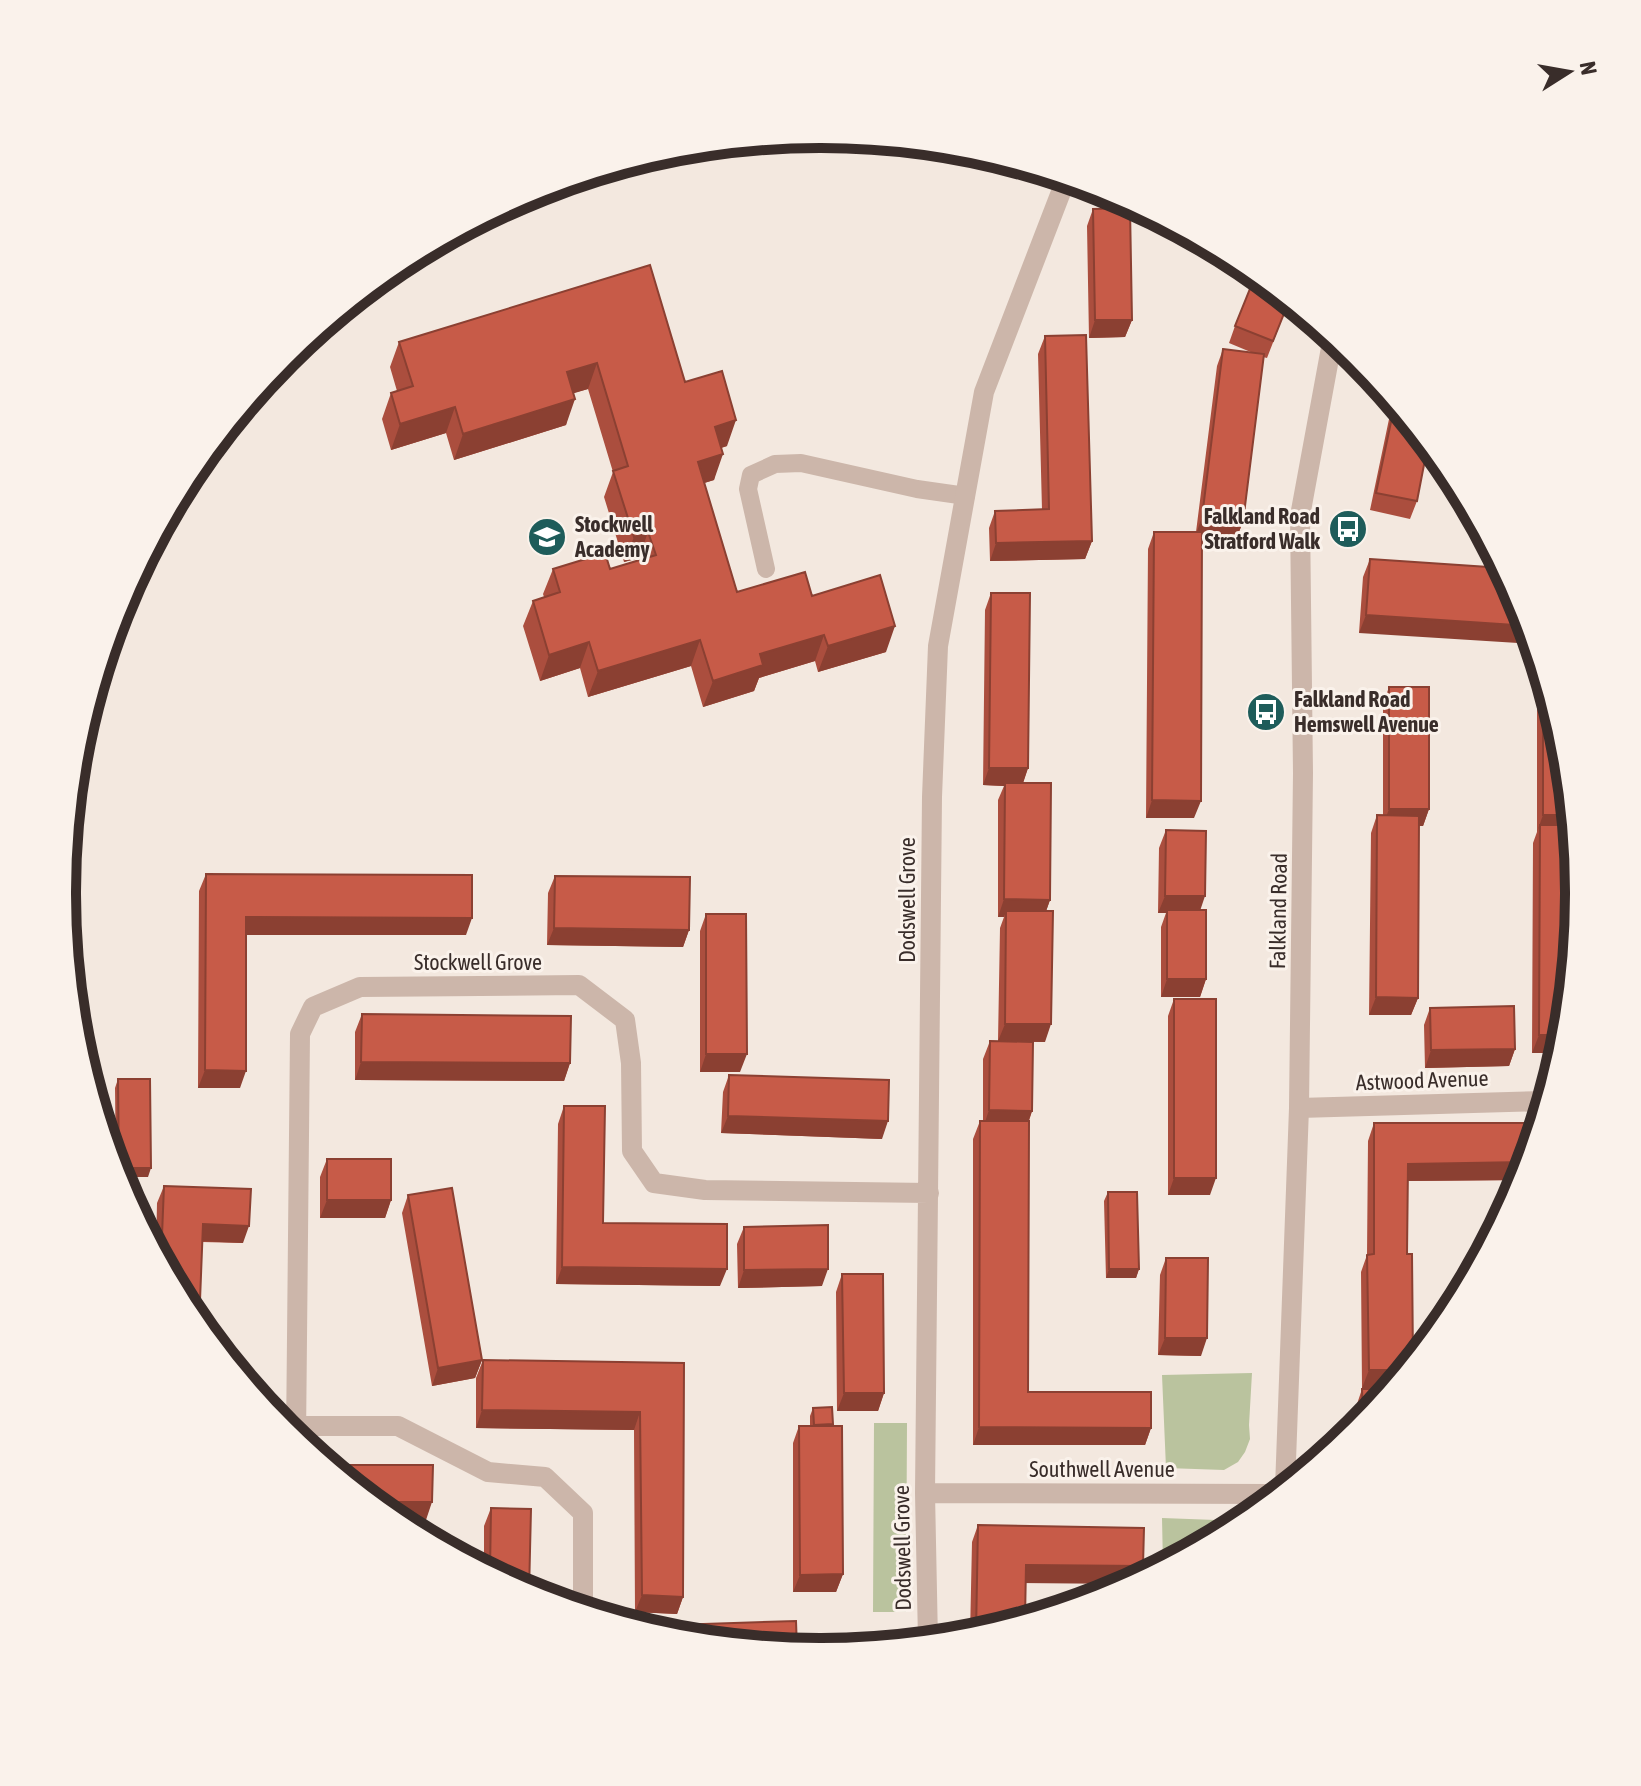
<svg xmlns="http://www.w3.org/2000/svg" width="1641" height="1786" viewBox="0 0 1641 1786" font-family="'Asap Condensed',sans-serif">
  <rect width="100%" height="100%" fill="#f3e8df"/>
  <path fill="#bac39e" d="M1252,1373l-3,52 1,14 -5,13 -7,10 -14,8 -58,-2 -4,-93z
    M874,1423h33l-1,189h-33z
    M1162,1518l54,2 22,6 -75,40z"/>
  <g fill="none" stroke-linecap="round" stroke-linejoin="round">
    <path stroke="#ccb6aa" stroke-width="18" d="M766,569l-18,-80 3,-14 24,-11 26,-1 116,26 49,7"/>
    <path stroke="#ccb6aa" stroke-width="20" d="M1299,1108l247,-7
      M296,1426h102l90,46 57,5 38,36v97
      M296,1439l4,-405 13,-27 47,-20 219,-2 46,35 6,43 1,88 22,32 51,7 224,3
      M1285,1488l14,-380 4,-335 -3,-257 33,-179
      M925,1493l353,1
      M928,1641l-3,-148 7,-696 6,-151 46,-254 82,-213"/>
  </g>
  <path fill="#ab4e3e" d="M1093,209l39,111 -7,17 -36,1 -2,-112z
    M650,265l35,117 42,64 -6,2 -7,32 -10,3 33,109 75,4 74,56 -68,20 -3,-11 -56,17 -5,13 -51,16 -12,-41 -103,31 -8,-29 -40,13 -17,-55 10,-25 11,-4 -1,-3 10,-25h57l29,-9v-2l-15,4 -20,-65 9,-25 -25,-83 -15,4 -7,32 -112,35 -8,-27 -55,17 -9,-31 9,-26 6,-2 -7,-24 9,-25z
    M1289,301l-22,57 -4,-1 -20,165 -7,17 -34,-4 -8,283h-48l2,-269 6,-17h42l21,-166 6,-17 30,4 -24,-10 6,-17z
    M1045,336l47,205 -7,18 -95,2 -1,-33 6,-17 47,-1 -4,-156z
    M1393,400l35,44 -11,57 -7,18 -40,-9z
    M1370,559l133,9 -144,65 4,-56z
    M991,593l37,175 -5,15 27,117 -4,11 -1,131 -47,-1 2,-113 4,-11h-6v-117l6,-14 -21,-1 2,-175z
    M1389,687l40,122 -6,17h-4l-1,172 -7,17h-42l2,-182 6,-18h6v-111z
    M1543,689l21,352 -32,12 1,-210 4,-11v-126z
    M1166,830l34,80 6,69 -6,18h-39v-70l5,-14h-8l1,-65z
    M206,874l260,61h-220l-6,153h-42l1,-197z
    M555,876l134,54 -6,17 -136,-2 1,-52z
    M706,914l34,158h-40v-141z
    M1174,999l36,196h-42v-179z
    M1430,1008l85,41 -6,17 -84,2 -1,-43z
    M362,1014l208,49 -6,18 -209,-1v-48z
    M990,1041l42,70 -3,10 -1,271 123,36 -6,17h-172v-306l7,-18h3v-62z
    M729,1075l153,64 -161,-6 2,-41z
    M118,1079l30,98h-30l-2,-6 -1,-83z
    M564,1106l39,117 117,63 -164,-2 2,-160z
    M1374,1123l148,57 -115,1v73l6,107 -22,27h-29l-1,-116 6,-17 1,-114z
    M327,1159l64,41 -6,18h-65v-41z
    M164,1186l79,57 -41,-1 -12,72 -34,-64 1,-47z
    M1108,1192l31,77 -3,9h-30l-2,-77z
    M408,1195l74,165 -7,18 -43,8 -30,-173z
    M744,1227l78,59 -84,2 -1,-44z
    M1166,1258l35,98 -43,-1 2,-80z
    M842,1274l42,119 -6,18h-41l-1,-119z
    M483,1360l201,3 -1,234 -6,17 -42,-2 -1,-182 -158,-2v-50z
    M1362,1389h28l-34,41v-23z
    M813,1408l19,18 11,148 -7,18h-43v-149l6,-17h11v-10z
    M349,1465l77,55 -32,-1 -50,-40z
    M491,1508l38,85 -45,-24v-43z
    M978,1525l48,58 -1,37 -55,16 2,-94z
    M674,1625l123,24 -127,-13z"/>
  <path fill="#8b4032" d="M1095,320h37l-7,17 -36,1z
    M597,363l-9,26 -30,9 9,-26z
    M575,399l-9,26 -112,35 9,-26z
    M455,407l-9,26 -55,17 9,-26z
    M736,420l-9,26 -22,7 10,-26z
    M723,454l-9,26 -26,8 10,-26z
    M1202,517l41,5 -7,17 -40,-5z
    M648,532l-9,26 -15,4 10,-25z
    M1092,541l-7,18 -95,2 6,-18z
    M1366,615l162,11 6,18 -175,-11z
    M895,626l-9,26 -68,20 10,-26z
    M824,635l-9,26 -56,17 -5,13 -51,16 10,-26 47,-27z
    M700,640l-9,26 -103,31 10,-26z
    M589,642l-9,26 -40,13 9,-26z
    M989,768h39l-6,18 -17,-3 -1,3 -21,-1z
    M1152,800l49,1 -7,17h-48z
    M1389,809h40l-6,17h-40z
    M1543,815h28l2,17 -33,-7 -3,7z
    M1165,896h40l-6,18 -32,-4 -1,3h-8z
    M1004,899l46,1 -6,17 -38,-6 -2,6h-6z
    M246,917l226,1 -6,17h-226z
    M554,928l135,2 -6,17 -136,-2z
    M1167,979h39l-6,18h-39z
    M1376,997l42,1 -7,17h-42z
    M1005,1024h46l-6,18 -47,-1z
    M1539,1035h26l-4,18h-29z
    M1515,1049l-6,17 -84,2 6,-18z
    M706,1054h41l-7,18h-40z
    M361,1062l209,1 -6,18 -209,-1z
    M205,1070l41,1 -6,17h-42z
    M989,1110l43,1 -6,17h-43z
    M728,1116l160,5 -6,18 -161,-6z
    M1528,1162l-6,18 -121,1 7,-17z
    M119,1168h32l-3,9h-30l-1,-2z
    M1174,1178h42l-6,17h-42z
    M327,1200h64l-6,18h-65z
    M203,1224l46,2 -6,17 -47,-2z
    M562,1267l165,2 -7,17 -164,-2z
    M828,1269l-6,17 -84,2 6,-18z
    M1109,1269h30l-3,9h-30z
    M1165,1338h42l-6,18 -43,-1z
    M482,1360l-7,18 -43,8 6,-18z
    M1369,1370h37l-15,18h-29z
    M844,1393h40l-6,18h-41z
    M482,1410l158,2 -6,18 -158,-2z
    M979,1427l172,1 -6,17h-172z
    M391,1502h41l-6,18 -32,-1 -8,-6z
    M1026,1565l117,1 -4,13 -9,5 -111,-1z
    M843,1574l-7,18h-43l7,-17z
    M642,1595l41,2 -6,17 -42,-2z"/>
  <path fill="#c75b48" stroke="#8b4032" stroke-width="2" d="M1130,208l2,112h-37l-2,-111z
    M650,265l35,117 37,-11 14,49 -21,7 8,27 -25,8 39,130 68,-20 7,24 68,-21 15,51 -67,20 -4,-11 -64,19 3,11 -50,16 -13,-41 -102,31 -9,-29 -40,13 -16,-54 27,-9 -7,-23 52,-16 5,16 46,-14 -8,-23 -14,5 -21,-66 15,-5 -31,-103 -30,9 8,27 -112,35 -8,-27 -55,17 -9,-31 22,-7 -14,-44z
    M1256,274l33,27 -16,40 -38,-15z
    M1086,335l6,206 -96,2 -1,-32 54,-2 -4,-173z
    M1223,349l41,5 -21,168 -41,-5z
    M1395,403l33,41 -11,57 -41,-8z
    M1154,532h48l-1,269 -49,-1z
    M1370,559l133,9 18,35 7,23 -162,-11z
    M991,593h39l-2,175h-39z
    M1389,687h40v122h-40z
    M1543,689h4l17,56 7,70h-28z
    M1005,783h46l-1,117 -46,-1z
    M1377,815l42,1 -1,182 -42,-1z
    M1540,825h32l7,68 -14,142h-26z
    M1166,830l40,1 -1,65h-40z
    M206,874l266,1v43l-226,-1v154l-41,-1z
    M555,876l135,1 -1,53 -135,-2z
    M1167,910h39v69h-39z
    M1006,911h47l-2,113h-46z
    M706,914h40l1,140h-41z
    M1174,999h42v179h-42z
    M1514,1006l1,43 -84,1 -1,-42z
    M362,1014l209,2 -1,47 -209,-1z
    M990,1041l43,1 -1,69 -43,-1z
    M729,1075l160,5 -1,41 -160,-5z
    M118,1079h32l1,89h-32z
    M564,1106h41l-2,117 124,1v45l-165,-2z
    M980,1121h49l-1,271h123v36l-172,-1z
    M1374,1123h162l3,1 -11,38 -120,2 -1,90h5l1,107 -7,9h-37l-2,-115 7,-1z
    M327,1159h64v41h-64z
    M164,1186l87,3 -2,37 -46,-2 -4,102 -9,-12 -29,-54z
    M452,1188l30,172 -44,8 -30,-173z
    M1108,1192h29l2,77h-30z
    M828,1225v44l-84,1v-43z
    M1166,1258h42l-1,80h-42z
    M842,1274h41l1,119h-40z
    M483,1360l201,3 -1,234 -41,-2 -2,-183 -158,-2z
    M1362,1389h28l-27,33z
    M832,1407l1,17 -19,1 -1,-17z
    M799,1426h43l1,148 -43,1z
    M349,1465h84l-1,37h-41l-1,15 -41,-35z
    M491,1508l40,1 -2,84 -39,-21z
    M978,1525l166,3 -1,38 -117,-1 -1,55 -49,14z
    M796,1621l1,28 -122,-12 -1,-12z
    M828,1647h41l-41,4z"/>
  <defs>
    <g id="bus-disc" transform="scale(2)"><circle r="9.5" fill="#1e5c5a" stroke="#faf2eb"/><path d="M-5-6H5V4H4V6H2V4H-2V6H-4V4H-5ZM-3.5-4V0h7V-4ZM-3.5 1.2v1.5H-2V1.2ZM2 1.2v1.5H3.5V1.2Z" fill="#fff"/></g>
    <g id="school-disc" transform="scale(2)"><circle r="9.5" fill="#1e5c5a" stroke="#faf2eb"/><path d="M0-5L7-2L0 1L-7-2ZM-4 1L0 2.5L4 1V4Q0 6-4 4Z" fill="#fff"/></g>
  </defs>
  <g fill-rule="evenodd">
    <use href="#bus-disc" x="1348" y="529"/>
    <use href="#school-disc" x="547" y="537"/>
    <use href="#bus-disc" x="1266" y="712"/>
  </g>
  <g text-anchor="middle" stroke-width="6" stroke-linejoin="round" paint-order="stroke">
    <g font-size="22" font-weight="bold" fill="#392d2a" stroke="#faf2eb" text-anchor="start">
      <text x="1320" y="524" text-anchor="end">Falkland Road<tspan x="1320" dy="25">Stratford Walk</tspan></text>
      <text x="575" y="532">Stockwell<tspan x="575" dy="25">Academy</tspan></text>
      <text x="1294" y="707">Falkland Road<tspan x="1294" dy="25">Hemswell Avenue</tspan></text>
    </g>
    <g font-size="22" fill="#392d2a" stroke="#faf2eb">
      <text transform="translate(907 900) rotate(-90)" y="8">Dodswell Grove</text>
      <text transform="translate(1278 911) rotate(-89)" y="8">Falkland Road</text>
      <text x="478" y="970">Stockwell Grove</text>
      <text transform="translate(1422 1080) rotate(-2)" y="8">Astwood Avenue</text>
      <text x="1102" y="1477">Southwell Avenue</text>
      <text transform="translate(902 1548) rotate(-91)" y="8">Dodswell Grove</text>
    </g>
  </g>
  <path d="M0 0H1641V1786H0ZM820 148H821A744 744 0 0 1 1565 892V894A744 744 0 0 1 821 1638H820A744 744 0 0 1 76 894V892A744 744 0 0 1 820 148Z" fill="#faf2eb" fill-rule="evenodd"/>
  <path fill="none" stroke="#392d2a" stroke-width="10" d="M820 148H821A744 744 0 0 1 1565 892V894A744 744 0 0 1 821 1638H820A744 744 0 0 1 76 894V892A744 744 0 0 1 820 148Z"/>
  <g transform="translate(1569 72) rotate(79)" stroke="#faf2eb" stroke-width="6" paint-order="stroke">
  <path d="M0-6L14 30L0 20L-14 30Z" fill="#392d2a"/>
  <text y="-12" font-size="22" font-weight="bold" text-anchor="middle" fill="#392d2a">N</text>
  </g>
</svg>
